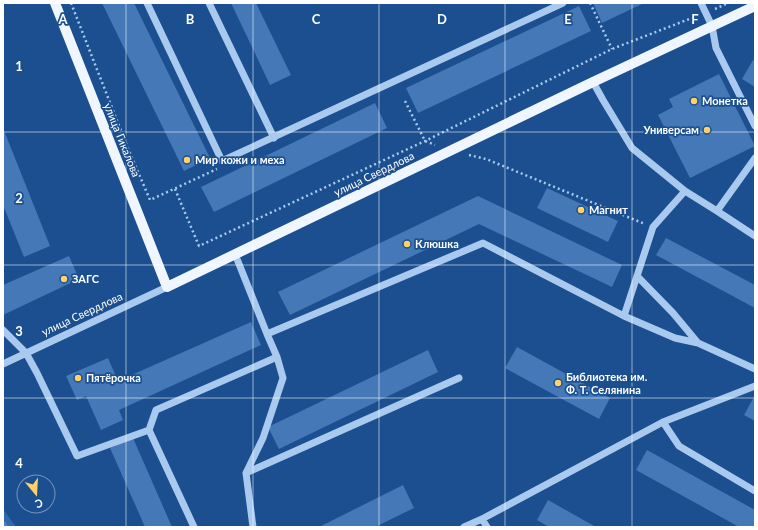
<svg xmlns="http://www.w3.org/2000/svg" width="758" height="530" viewBox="0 0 758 530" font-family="Lato,sans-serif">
  <defs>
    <pattern id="forest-firs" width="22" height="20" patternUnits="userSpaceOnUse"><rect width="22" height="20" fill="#2e69ad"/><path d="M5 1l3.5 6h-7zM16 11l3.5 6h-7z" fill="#4d80b9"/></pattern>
  </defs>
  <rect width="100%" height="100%" fill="#1b4f8f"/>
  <path fill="url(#forest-firs)" d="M3,509l13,18h-13z"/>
  <path fill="#4478b7" d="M102,3h32l76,155 -26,13z
    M231,3h25l35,72 -21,10z
    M593,3h51l-42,20z
    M579,6l12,25 -173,82 -12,-25z
    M753,60l2,1v26l-13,-8z
    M719,74l36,72 -65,32 -32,-63 15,-8 -4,-8z
    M375,103l12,25 -173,84 -13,-25z
    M3,128l47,118 -26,11 -21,-52z
    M547,188l71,33 -10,21 -71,-34z
    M478,196l144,69 -10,22 -133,-63 -189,91 -12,-23z
    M666,238l89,47v23l-99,-53z
    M69,256l10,23 -76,36v-30z
    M251,322l10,23 -142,65 4,10 -22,10 -15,-34 -9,4 -11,-24 42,-18 10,23z
    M517,347l93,51 -11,21 -94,-51z
    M428,350l10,22 -159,77 -11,-22z
    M755,395v26l-11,-6z
    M133,438l39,89h-27l-35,-79z
    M647,450l108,60v17h-16l-103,-57z
    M403,485l11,23 -39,19h-56z
    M548,500l48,27h-47l-12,-7z"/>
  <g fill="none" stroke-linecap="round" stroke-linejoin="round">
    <path stroke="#a9c9ee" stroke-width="2.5" stroke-dasharray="2 3" stroke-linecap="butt" d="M71,3l56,143 23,54 67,-31
      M590,3l22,46
      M715,9l13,-6
      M405,101l20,40 10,4
      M469,155l17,4 159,65
      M175,189l24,57 226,-105 187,-92 85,-33"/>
    <path stroke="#a9c9ee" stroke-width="7" d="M147,3l75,158 341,-158
      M209,3l65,135
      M701,3l11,23 4,22 39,78
      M593,82l10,18 29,48 53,43 32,20 38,25
      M717,211l38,-53
      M235,254l32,80 216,-91 141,73 29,-89 32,-36
      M637,276l36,37 25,30 57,26
      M624,316l51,22 23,5
      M3,330l23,23 11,20 40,83 72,-26 7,-20 121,-53 -10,-23
      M3,364l164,-77
      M663,422l16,24 76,45
      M149,430l45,97
      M246,473l17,-35 20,-60 -6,-21
      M482,519l5,8
      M253,527l-7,-54 213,-95
      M464,527l18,-8 181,-97 92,-36"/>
    <path stroke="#f0f6ff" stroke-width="10" d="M55,3l112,284 426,-205 162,-76"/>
  </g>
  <path fill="none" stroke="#fff" stroke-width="1" stroke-opacity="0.55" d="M126,3v524M253,3v524M379,3v524M505,3v524M632,3v524M3,132h752M3,265h752M3,398h752"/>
  <g fill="#ffd166" stroke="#1b4f8f" stroke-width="1.5">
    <circle cx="694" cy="101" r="4"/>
    <circle cx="707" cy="130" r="4"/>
    <circle cx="187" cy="160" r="4"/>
    <circle cx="581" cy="210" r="4"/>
    <circle cx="407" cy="244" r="4"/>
    <circle cx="64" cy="279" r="4"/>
    <circle cx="78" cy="378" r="4"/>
    <circle cx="558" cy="383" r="4"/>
  </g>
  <g text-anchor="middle" stroke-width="3.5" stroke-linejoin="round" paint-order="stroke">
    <g font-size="11" font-weight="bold" fill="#fff" stroke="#1b4f8f" text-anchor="start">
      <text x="702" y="105">Монетка</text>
      <text x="699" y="134" text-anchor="end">Универсам</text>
      <text x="195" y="164">Мир кожи и меха</text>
      <text x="589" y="214">Магнит</text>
      <text x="415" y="248">Клюшка</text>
      <text x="72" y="283">ЗАГС</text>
      <text x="566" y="381">Библиотека им.<tspan x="566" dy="13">Ф. Т. Селянина</tspan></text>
      <text x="86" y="382">Пятёрочка</text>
    </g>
    <g font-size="11" fill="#fff" stroke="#1b4f8f">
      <text transform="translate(122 140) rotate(68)" y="4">улица Гикалова</text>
      <text transform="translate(374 174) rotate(-26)" y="4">улица Свердлова</text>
      <text transform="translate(82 314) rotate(-25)" y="4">улица Свердлова</text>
    </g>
  </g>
  <g font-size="13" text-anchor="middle" font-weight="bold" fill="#fff" stroke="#1b4f8f" stroke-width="3.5" stroke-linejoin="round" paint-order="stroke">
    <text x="63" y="24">A</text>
    <text x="190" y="24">B</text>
    <text x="316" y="24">C</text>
    <text x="442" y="24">D</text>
    <text x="568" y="24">E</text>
    <text x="695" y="24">F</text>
    <text x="19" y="71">1</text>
    <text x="19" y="203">2</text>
    <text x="19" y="336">3</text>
    <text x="19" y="468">4</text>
  </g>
  <rect width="758" height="530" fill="none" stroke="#ffffff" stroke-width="8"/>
  <g transform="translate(36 494) rotate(162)"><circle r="19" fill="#1b4f8f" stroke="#7695bc"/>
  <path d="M0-3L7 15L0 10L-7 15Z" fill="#ffd166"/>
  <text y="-6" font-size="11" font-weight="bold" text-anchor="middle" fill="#ffffff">С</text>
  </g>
</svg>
